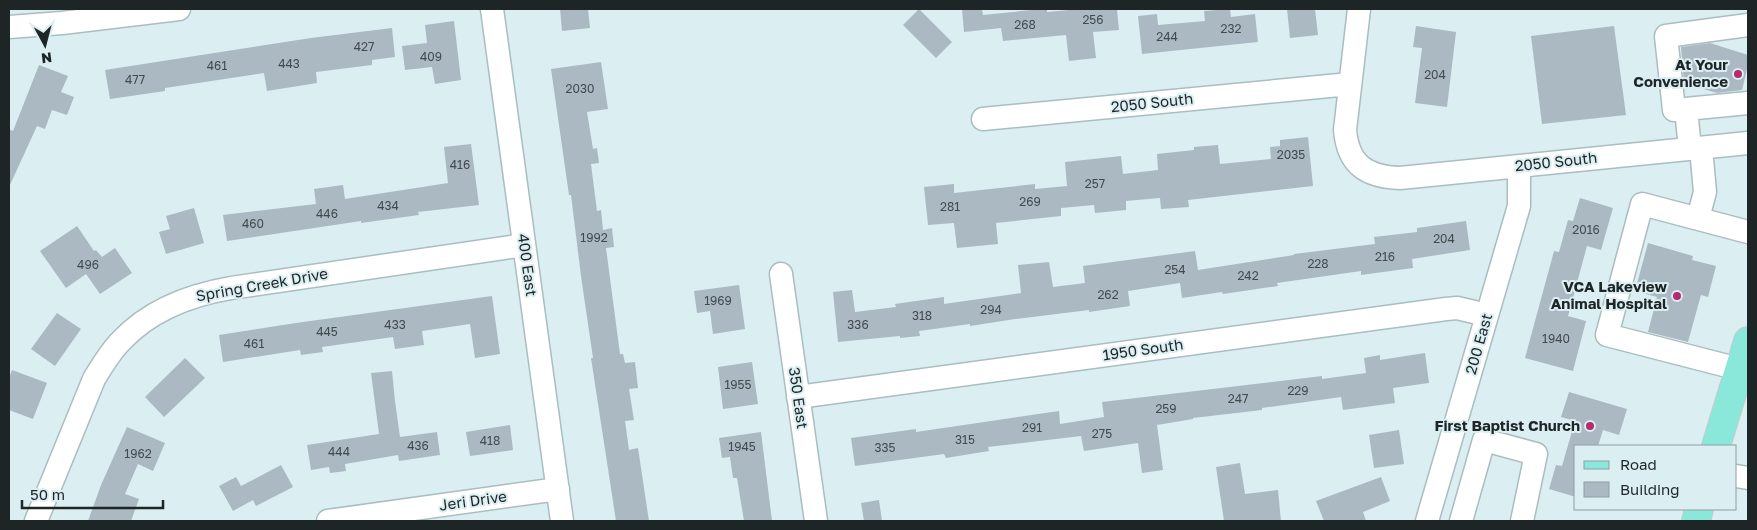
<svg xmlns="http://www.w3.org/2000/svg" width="1757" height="530" viewBox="0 0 1757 530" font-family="'Golos Text',sans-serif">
  <rect width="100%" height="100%" fill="#dbeef2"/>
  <path fill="#abb9c3" d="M560,9h28l2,19 -28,3z
    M919,9l33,33 -16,16 -33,-33z
    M962,9h20l1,6 58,-6h6v3l33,-3h37l2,21 -26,2 3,26 -27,3 -3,-26 -63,6 -2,-13 -37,4z
    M1230,9l1,8 24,-3 3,28 -116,12 -4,-38 19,-2 1,11 47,-4 -1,-10z
    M1287,9h28l3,26 -28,3z
    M454,21l7,59 -26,4 -3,-17 -27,3 -3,-24 25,-3 -2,-18z
    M1416,26l40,6 -9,75 -32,-4 7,-55 -9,-1z
    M1614,26l12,89 -84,9 -11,-88z
    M392,28l3,29 -23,3v5l-56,7 1,11 -50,8 -3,-18 -99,15v3l-55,8 -5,-29 206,-32z
    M1710,43l38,12v10l-6,25 -25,3 -33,-10 -3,-36z
    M601,62l7,47 -21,3 6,37 4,-1 2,15 -8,1 6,47 4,-1 2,20 9,-2 2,19 -8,1 14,106h3l2,9 10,-1 3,26 -9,1 5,31 -9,1 4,29 9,-2 11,73h-33l-25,-163h2l-12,-82 -10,-81h-2l-18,-126z
    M39,65l29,11 -7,16 13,5 -7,18 -15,-5 -7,19 -8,-3 -28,61v-58l4,2z
    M1308,137l5,49 -125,14 1,7 -28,2 -1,-11 -34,3v9l-31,3 -1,-8 -33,3v8l-65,7 2,21 -41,4 -3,-25 -26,2 -4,-38 30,-3v9l81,-9v5l32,-3 -2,-24 56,-6 2,18 35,-4 -1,-16 37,-4v-3l24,-2 2,19 51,-5 -1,-12 10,-1v-6z
    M471,144l8,61 -61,7 1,3 -58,8v-2l-134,20 -4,-26 93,-11 -2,-15 29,-4 2,14 103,-16 -4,-36z
    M1580,198l33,10 -12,42 -14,-4 -19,70 18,5 -13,50 -48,-13 29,-107 5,1 9,-32 5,1z
    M194,208l10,35 -38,11 -7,-22 11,-3 -4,-13z
    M1466,221l4,29 -58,9 1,9 -52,7v-4l-84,12 1,3 -55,8 -1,-2 -40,6 -2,-15 -52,8 2,15 -41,6v-2l-74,9 -45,7v-2l-51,7 1,5 -20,2v-2l-62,6 -5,-50 19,-2 3,22 41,-5 -1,-3 49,-7v7l77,-11 -3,-28 31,-3 4,25 32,-4 -2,-17 112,-15 3,19 96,-15v-1l81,-10 -1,-7 43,-5v-4z
    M77,226l17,25 2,-1 6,7 13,-9 17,25 -32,21 -14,-20 -20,14 -26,-37z
    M1648,243l45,13 -1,4 24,6 -8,31 -7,-2 -13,47 -40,-10 9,-35 -22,-6z
    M739,285l6,44 -32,5 -3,-23 -13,2 -3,-22z
    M492,296l8,58 -25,4 -5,-34 -48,7 2,14 -29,4 -2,-12 -71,10 1,5 -22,3 -1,-5 -77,12 -4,-27 77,-12z
    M57,313l24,16 -26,37 -24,-17z
    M1425,353l4,30 -36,5 2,15 -52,7 -2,-13 -79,11v2l-69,8v1l-36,6 6,45 -21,3 -4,-30 -54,8 -3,-15 -93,11 1,4 -43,7 -2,-4 -89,12 -4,-28 65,-9v3l143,-21 1,13 44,-7 -2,-15 220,-26v3l44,-6 -2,-15 16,-3v5z
    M185,358l20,20 -41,39 -19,-20z
    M752,362l6,42 -35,5 -5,-42z
    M12,370l35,13 -14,36 -24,-9v-32z
    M392,371l3,30 5,36 37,-5 3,23 -41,6 -1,-6 -53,9 1,7 -16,2 -1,-6 -18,3 -4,-25 72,-11 -8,-61z
    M1569,392l58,17 -8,26 -16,-5 -5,16h-22v51l-27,-8 7,-24 6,1 13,-45 -14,-4z
    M510,425l3,25 -43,6 -4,-24z
    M127,427l38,16 -12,28 -15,-7 -13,30 14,5 -8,22h-43l13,-36z
    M1399,430l5,34 -30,4 -5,-33z
    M761,432l11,89h-28l-7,-43h-4l-3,-21 -8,1 -3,-20z
    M1240,463l5,31 33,-4 3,31h-57l-8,-54z
    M281,465l12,22 -37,19 -3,-6 -20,11 -14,-25 17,-9 5,9z
    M1381,477l9,24 -27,11 3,9h-42l-8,-20z
    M879,500l3,21h-18l-3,-18z"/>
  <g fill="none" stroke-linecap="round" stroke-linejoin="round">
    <g stroke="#aabdc0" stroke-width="25">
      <path id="minor" d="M492,9l70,512
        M1359,9l-14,121c3,35 22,47 55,48l348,-35
        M9,27l53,-4 117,-14
        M1686,109l-12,1 -8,-74 82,-11
        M983,119l367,-35
        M1690,149l-4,-40 62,-6
        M1698,218l7,-26 -4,-44
        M781,274l35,247
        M1739,369l-132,-34 35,-131 106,28
        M798,397l648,-88 11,-1 30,7
        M1736,476l12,2
        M36,521l58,-142c8,-13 16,-27 27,-38 29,-31 69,-46 110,-53l293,-43
        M328,521l230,-32
        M1427,521l92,-315v-40
        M1461,521l23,-81 52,14 -14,67"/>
    </g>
    <g stroke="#c9cbcb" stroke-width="30">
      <path id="major" d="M1716,446l32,-105
        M1696,521l3,-12"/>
    </g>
    <use href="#minor" stroke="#fff" stroke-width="22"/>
    <use href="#major" stroke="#89e8da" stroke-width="28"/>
  </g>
  <g fill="#b32c6f" stroke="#dbeef2" stroke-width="2">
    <circle cx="1738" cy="74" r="5"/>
    <circle cx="1677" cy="296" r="5"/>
    <circle cx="1590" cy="426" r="5"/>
  </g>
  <g text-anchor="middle" stroke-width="4" stroke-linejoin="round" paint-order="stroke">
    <g font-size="12" fill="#414a4e">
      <text x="1093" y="24">256</text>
      <text x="1025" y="29">268</text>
      <text x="1231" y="33">232</text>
      <text x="1167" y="41">244</text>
      <text x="364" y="51">427</text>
      <text x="431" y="61">409</text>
      <text x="289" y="68">443</text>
      <text x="217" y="70">461</text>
      <text x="1435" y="79">204</text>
      <text x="135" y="84">477</text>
      <text x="580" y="93">2030</text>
      <text x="1291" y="159">2035</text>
      <text x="460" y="169">416</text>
      <text x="1095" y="188">257</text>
      <text x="1030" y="206">269</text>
      <text x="388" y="210">434</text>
      <text x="950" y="211">281</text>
      <text x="327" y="218">446</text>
      <text x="253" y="228">460</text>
      <text x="1586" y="234">2016</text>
      <text x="594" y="242">1992</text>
      <text x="1444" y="243">204</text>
      <text x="1385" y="261">216</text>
      <text x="1318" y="268">228</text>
      <text x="88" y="269">496</text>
      <text x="1175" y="274">254</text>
      <text x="1248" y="280">242</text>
      <text x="1108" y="299">262</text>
      <text x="718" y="305">1969</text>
      <text x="991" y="314">294</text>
      <text x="922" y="320">318</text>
      <text x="395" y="329">433</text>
      <text x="858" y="329">336</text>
      <text x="327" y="336">445</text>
      <text x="1556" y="343">1940</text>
      <text x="254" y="348">461</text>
      <text x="738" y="389">1955</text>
      <text x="1298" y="395">229</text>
      <text x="1238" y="403">247</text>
      <text x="1166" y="413">259</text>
      <text x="1032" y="432">291</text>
      <text x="1102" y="438">275</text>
      <text x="965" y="444">315</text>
      <text x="490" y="445">418</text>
      <text x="418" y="450">436</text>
      <text x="742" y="451">1945</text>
      <text x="885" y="452">335</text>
      <text x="339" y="456">444</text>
      <text x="138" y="458">1962</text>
    </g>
    <g font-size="15" font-weight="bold" fill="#1e2527" stroke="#dbeef2" text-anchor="end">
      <text x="1728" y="70">At Your<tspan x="1728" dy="17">Convenience</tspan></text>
      <text x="1667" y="292">VCA Lakeview<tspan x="1667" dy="17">Animal Hospital</tspan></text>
      <text x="1580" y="431">First Baptist Church</text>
    </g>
    <g font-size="15" fill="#1e2527" stroke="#dbeef2">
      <text transform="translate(1152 103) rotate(-6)" y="5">2050 South</text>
      <text transform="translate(1556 162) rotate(-6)" y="5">2050 South</text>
      <text transform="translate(527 265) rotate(82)" y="5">400 East</text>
      <text transform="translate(262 285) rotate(-10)" y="5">Spring Creek Drive</text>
      <text transform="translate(1479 344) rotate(-74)" y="5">200 East</text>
      <text transform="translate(1143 350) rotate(-8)" y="5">1950 South</text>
      <text transform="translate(798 398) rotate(82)" y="5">350 East</text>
      <text transform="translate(473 501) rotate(-8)" y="5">Jeri Drive</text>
    </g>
  </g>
  <rect width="1757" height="530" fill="none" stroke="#1e2527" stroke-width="20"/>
  <rect x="1574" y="445" width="162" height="65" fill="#dbeef2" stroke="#8f9ea1"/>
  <rect x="1584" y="461" width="25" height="8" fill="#89e8da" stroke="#8f9ea1"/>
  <text x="1620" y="470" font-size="15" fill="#1e2527">Road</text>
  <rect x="1584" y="482" width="25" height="15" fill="#abb9c3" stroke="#8f9ea1"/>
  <text x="1620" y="495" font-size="15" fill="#1e2527">Building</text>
  <g transform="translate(45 45) rotate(173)" stroke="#dbeef2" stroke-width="4" paint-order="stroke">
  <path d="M0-4L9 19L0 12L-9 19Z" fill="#1e2527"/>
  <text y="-8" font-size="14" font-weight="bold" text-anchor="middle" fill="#1e2527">N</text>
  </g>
  <path d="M22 500v8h141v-8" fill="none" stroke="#1e2527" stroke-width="2.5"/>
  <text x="30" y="500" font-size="15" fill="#1e2527" stroke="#dbeef2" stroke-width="4" paint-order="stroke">50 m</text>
</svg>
